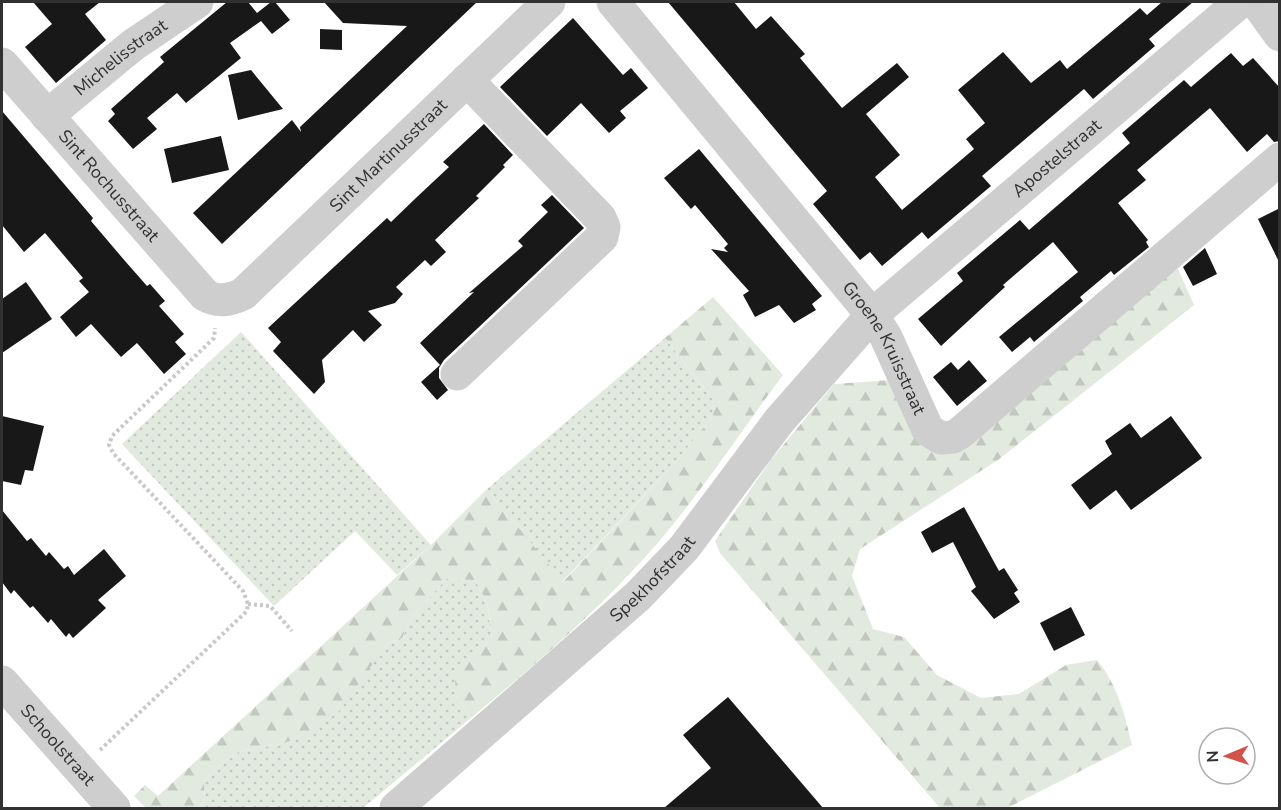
<svg xmlns="http://www.w3.org/2000/svg" width="1281" height="810" viewBox="0 0 1281 810" font-family="'Nunito Sans',sans-serif">
  <defs>
    <pattern id="grass-dots" width="8" height="8" patternUnits="userSpaceOnUse" patternTransform="scale(1.5)"><rect width="8" height="8" fill="#e2e9de"/><path d="M2 2h.1M6 6h.1" fill="none" stroke="#c2c8bf" stroke-width="1.8" stroke-linecap="round"/></pattern>
    <pattern id="forest-firs" width="22" height="20" patternUnits="userSpaceOnUse" patternTransform="scale(1.5)"><rect width="22" height="20" fill="#e2e9de"/><path d="M5 1l3.5 6h-7zM16 11l3.5 6h-7z" fill="#c2c8bf"/></pattern>
  </defs>
  <rect width="100%" height="100%" fill="#fff"/>
  <path fill="url(#grass-dots)" d="M241,332l190,213 -34,30 -42,-44 -81,75 -152,-162z
    M665,338l49,63 -1,15 -38,47 -113,119 -75,-93z
    M446,579l29,1 12,22 5,37 -21,17 -15,40 15,22 -108,90h-165l7,-7 -1,-20 22,-21 19,-10 36,-6 96,-87 10,-13 15,-6 10,-21z"/>
  <path fill="url(#forest-firs)" d="M1175,262l19,43 -196,155 -138,89 -8,27 21,53 31,8 33,38 44,23 38,-4 47,-29 31,-5c20,24 28,55 35,85l-125,63h-67l-220,-255 -5,-12 55,-80 64,-77 57,-4 31,64z
    M713,297l70,78c-48,64 -92,134 -147,192 -51,55 -107,103 -165,151l-15,-22 -1,-18 16,-22 21,-17 -5,-37 -12,-22 -29,-1 -34,38 -10,21 -15,6 -48,67 -30,23 -28,10 -36,6 -19,10 -22,21 1,20 -7,7h-52l-12,-12 11,-11 13,11 273,-251 56,-56 76,93 112,-119 38,-47 1,-15 -49,-63z"/>
  <path fill="#181818" d="M33,2h67l-15,12 21,26 -50,43 -31,-36 27,-23z
    M227,2h21l9,11 14,-11h4l15,18 -18,14 -11,-13 -31,22 11,15 -55,45 -9,-10 -30,25 10,11 -24,20 -25,-28 7,-7 -4,-5 53,-47 -4,-5z
    M324,2h153l-255,242 -29,-31 99,-93 9,12 -1,-5 107,-101 -64,-3z
    M668,2h66l22,27 15,-13 34,38 -5,4 42,50 55,-45 12,14 -43,37 34,41 -25,22 27,33 72,-61 -8,-10 19,-16 -27,-33 45,-38 28,31 29,-23 7,9 73,-61 7,7 15,-13h31l-44,37 6,7 -62,53 -9,-10 -102,87 9,10 -63,53 -6,-7 -40,34 -12,-14 -10,8 -47,-56 14,-13z
    M573,18l50,57 8,-7 17,20 -28,23 6,7 -17,15 -28,-30 -34,33 -47,-49z
    M320,29l22,1v20l-22,-1z
    M1231,53l12,13 10,-8 27,30v53l-6,1 -7,-8 -20,18 -37,-44 -73,62 9,10 -28,23 30,37 -2,2 3,5 -35,28 -3,-4 -31,26 3,4 -49,41 -4,-5 -18,15 -13,-15 79,-65 -25,-30 -50,43 2,2 -64,59 -23,-27 45,-38 -6,-8 63,-53 9,10 101,-87 -8,-10 62,-53 7,7z
    M251,70l32,39 -45,11 -10,-45z
    M2,111l91,107 -2,3 34,40 22,25 3,-2 15,17 -6,5 25,28 -9,8 11,12 -22,20 -27,-31 -16,14 -30,-33 -15,13 -16,-20 29,-25 -10,-11 4,-3 -38,-45 -21,19 -22,-27z
    M484,124l29,31 -10,10 2,2 -29,29 3,2 -44,42 11,12 -15,14 -6,-6 -29,27 7,7 -8,9 -27,8 14,14 -18,17 -11,-12 -31,30 3,22 -11,12 -41,-43 8,-9 -13,-14 119,-110 4,4 27,-26 31,-29 -6,-5z
    M221,136l8,34 -57,13 -8,-34z
    M699,149l123,147 -10,8 4,6 -22,13 -15,-18 -24,12 -12,-22 6,-4 -38,-42 17,3 -4,-4 4,-4 -33,-39 -4,4 -27,-31z
    M552,195l32,33 -140,132 -5,8v10l9,12 -11,10 -16,-18 19,-17 -20,-22 54,-51 -5,1 54,-47 -5,-5 30,-29 -7,-7z
    M1280,208v56l-22,-45z
    M1205,248l12,26 -24,12 -10,-19z
    M26,282l26,37 -50,34v-54z
    M969,360l18,21 -30,25 -24,-29 18,-15 7,8z
    M2,416l42,10 -11,45 -8,-1 -4,15 -19,-4z
    M1171,416l31,42 -71,52 -15,-20 -26,20 -19,-25 41,-31 -7,-13 25,-18 11,15z
    M964,507l35,64 5,-3 14,22 -4,3 6,9 -26,17 -23,-28 5,-4 -23,-45 -21,11 -11,-21z
    M2,510l25,31 4,-3 15,18 3,-4 15,17 4,-3 6,9 30,-26 22,27 -28,24 8,8 -33,30 -4,-5 -3,4 -15,-18 -3,4 -15,-17 -3,2 -16,-18 -3,4 -9,-12z
    M1071,607l14,28 -31,16 -14,-28z
    M728,697l12,14 83,97h-159l47,-40 -28,-33z"/>
  <g fill="none" stroke-linecap="round" stroke-linejoin="round">
    <path stroke="#c8c8c8" stroke-width="4" stroke-dasharray="3 3" stroke-linecap="butt" d="M248,604l22,2 22,25
      M100,750l147,-139 1,-7 -5,-13 -130,-138 -4,-8 3,-9 102,-98 1,-10"/>
    <g stroke="#cecece" stroke-width="33">
      <path id="s1" d="M613,2l259,313 14,22 42,93 13,8 12,-1 7,-4 320,-274"/>
      <path d="M1256,2l24,33"/>
      <path id="s2" d="M2,64l203,231c13,8 25,5 38,-1l306,-292"/>
      <path id="s3" d="M47,116l86,-71 64,-43"/>
      <path d="M457,374l145,-137 2,-10 -4,-9 -133,-138"/>
      <path id="s4" d="M2,682l112,126"/>
      <path id="s5" d="M396,808l242,-212 46,-48 95,-127 93,-106 368,-313"/>
    </g>
  </g>
  <g text-anchor="middle" stroke-width="6" stroke-linejoin="round" paint-order="stroke">
    <g font-size="18" fill="#313131" stroke="#fff">
      <text dy="6" stroke="none"><textPath href="#s3" startOffset="94">Michelisstraat</textPath></text>
      <text dy="6" stroke="none"><textPath href="#s2" startOffset="548">Sint Martinusstraat</textPath></text>
      <text dy="6" stroke="none"><textPath href="#s5" startOffset="930">Apostelstraat</textPath></text>
      <text dy="6" stroke="none"><textPath href="#s2" startOffset="162">Sint Rochusstraat</textPath></text>
      <text dy="6" stroke="none"><textPath href="#s1" startOffset="441">Groene Kruisstraat</textPath></text>
      <text dy="6" stroke="none"><textPath href="#s5" startOffset="344">Spekhofstraat</textPath></text>
      <text dy="6" stroke="none"><textPath href="#s4" startOffset="84">Schoolstraat</textPath></text>
    </g>
  </g>
  <rect width="1281" height="810" fill="none" stroke="#313131" stroke-width="6"/>
  <g transform="translate(1227 756) rotate(268)"><circle r="28" fill="#ffffff" stroke="#adadad" stroke-width="1.5"/>
  <path d="M0-4.5L10 22L0 15L-10 22Z" fill="#d25149"/>
  <text y="-9" font-size="16" font-weight="bold" text-anchor="middle" fill="#313131">N</text>
  </g>
</svg>
